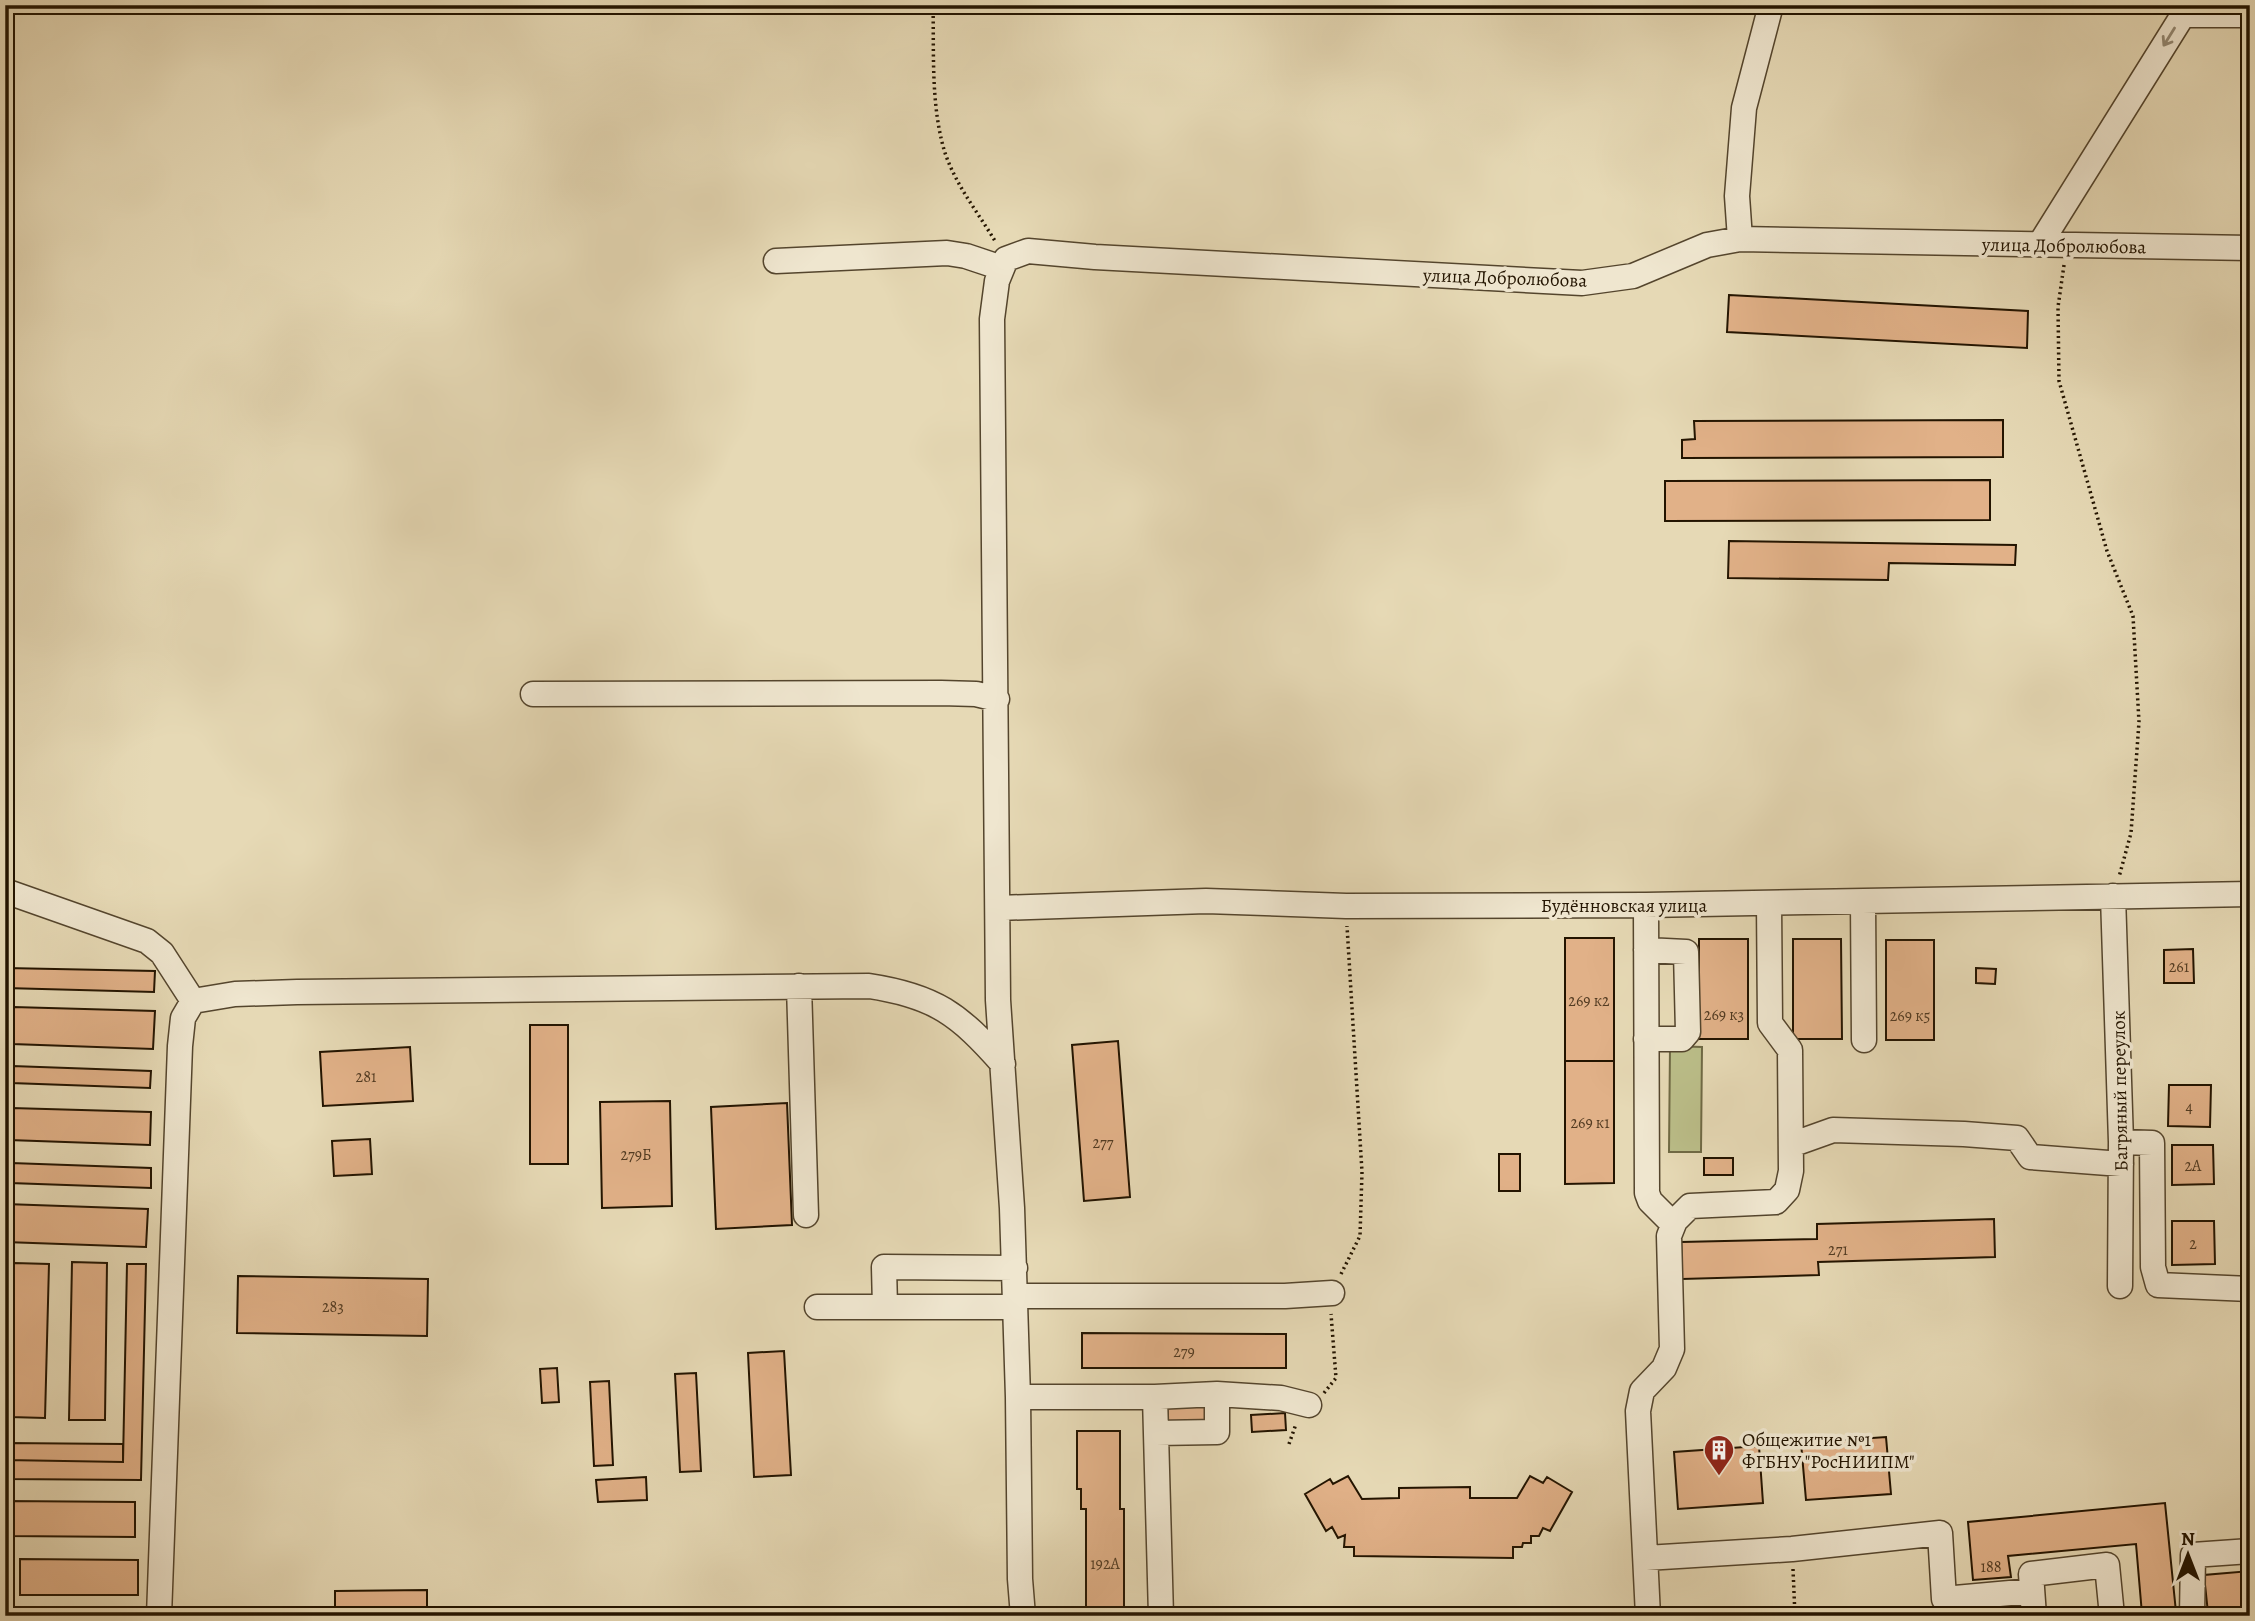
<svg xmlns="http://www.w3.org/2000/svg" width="2255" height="1621" viewBox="0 0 2255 1621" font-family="Alegreya,serif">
  <rect width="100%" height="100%" fill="#e6d9b5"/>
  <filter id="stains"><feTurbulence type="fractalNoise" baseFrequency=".00286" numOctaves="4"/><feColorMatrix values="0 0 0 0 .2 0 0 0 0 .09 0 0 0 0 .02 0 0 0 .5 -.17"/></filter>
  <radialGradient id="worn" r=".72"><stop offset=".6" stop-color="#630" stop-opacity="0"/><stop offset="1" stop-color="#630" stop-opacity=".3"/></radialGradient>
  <path fill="#bbbe89" stroke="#6f6944" stroke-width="2" d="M1670,1046l32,1 -1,105h-32z"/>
  <path fill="#e1b188" stroke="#231400" stroke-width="2" d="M1729,295l299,16 -1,37 -300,-16z
    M2003,420v37l-321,1v-18l13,-1 -1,-18z
    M1990,480v40l-325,1v-40z
    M1729,541l287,4 -1,20 -126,-2 -1,17 -160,-2z
    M1565,938h49v123h-49z
    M1699,939h49v100h-49z
    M1793,939h48l1,100h-49z
    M1886,940h48v100h-48z
    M2193,949l1,34h-30v-33z
    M5,968l150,3 -1,21 -149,-4z
    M1976,968l20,1 -1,15 -19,-1z
    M13,1007l142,4 -2,38 -141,-5z
    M530,1025h38v139h-38z
    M1118,1041l12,156 -46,4 -12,-156z
    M410,1047l3,54 -90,5 -3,-54z
    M1565,1061h49v122l-49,1z
    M12,1066l139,5 -1,17 -139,-5z
    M2169,1085h42l-1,42 -42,-1z
    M670,1101l2,105 -70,2 -2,-106z
    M787,1103l5,122 -76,4 -5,-122z
    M11,1108l140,4 -1,33 -141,-5z
    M370,1139l2,35 -38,2 -2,-35z
    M2172,1145h41l1,39 -42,1z
    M1499,1154h21v37h-21z
    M1704,1158h29v17h-29z
    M11,1163l140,5v20l-141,-5z
    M5,1204l143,5 -2,38 -141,-5z
    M1994,1219l1,38 -177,5 1,13 -137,4 -1,-37 136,-3v-15z
    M2172,1221h42l1,43 -43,1z
    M72,1262l35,1 -2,157h-36z
    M14,1263l35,1 -4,154 -35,-1z
    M127,1264h19l-5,216 -136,-1v-19l118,2z
    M238,1276l190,3 -1,57 -190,-3z
    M1082,1333l204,1v34h-204z
    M784,1351l7,124 -37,2 -6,-124z
    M557,1368l2,34 -17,1 -2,-34z
    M696,1373l5,98 -21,1 -5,-98z
    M609,1381l4,84 -19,1 -4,-84z
    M1209,1401v25l-41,1 -1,-25z
    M1285,1413l1,17 -34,2 -1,-17z
    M1077,1431h43v78h4v107h-38v-107h-5v-20h-4z
    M1886,1437l5,57 -85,6 -5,-57z
    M5,1443l118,1v18l-118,-2z
    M1759,1446l4,57 -85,6 -4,-57z
    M1348,1476l14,23 37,-1v-10l71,-1v11h47l13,-22 13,7 4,-6 25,15 -22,39 -7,-3 -4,8h-8v7h-8l-1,4h-9v11l-159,-2v-9h-10l1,-12 -7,3 -6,-11 -6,4 -21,-37 25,-15 3,5z
    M646,1477l1,23 -49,2 -2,-22z
    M5,1501l130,1v35l-130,-1z
    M2165,1503l11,109 -34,2 -6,-70 -128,12 3,21 -38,3 -5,-58z
    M20,1559l118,1v35h-118z
    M2250,1571v38l-42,4 -4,-38z
    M427,1590v26h-92v-25z"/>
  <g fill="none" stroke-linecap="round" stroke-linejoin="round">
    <g stroke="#54452d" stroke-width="27">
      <path id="minor" d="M1740,239l-3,-43 7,-88 27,-103
        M2040,244l143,-229h67
        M776,261l171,-8 19,3 36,12
        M533,694l408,-1 35,1 21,5
        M5,891l142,50 15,12 31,48
        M2113,896l8,246 -1,144
        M1863,902l1,138
        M1646,905l1,288 3,8 23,23
        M998,908l208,-7 140,5 300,-1 604,-11
        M1646,950l40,2 2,80 -6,7h-36
        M799,986l7,229
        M2121,1142l31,1 1,124 5,18 92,4
        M1791,1145l42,-15 131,4 53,4 13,19 91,7
        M1015,1296h270l47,-3
        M817,1307h198
        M885,1307l-1,-40 131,1
        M1217,1394l64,4 28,7
        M1018,1397h137l6,219
        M1155,1397l62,-3v38l-61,1
        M1646,1558l146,-9 148,-16 4,66 88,-8
        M159,1616l21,-570 3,-28 10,-17 42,-7 62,-2 572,-6c66,10 90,28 134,78
        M1023,1616l-3,-37 -2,-182 -6,-189 -14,-208 -6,-681 5,-38 9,-22 22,-8 67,6 487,26 51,-7 74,-31 33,-6 510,9
        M1648,1616l-10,-205 4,-20 22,-23 8,-19 -3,-113 6,-15 15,-15 86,-4 11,-12 4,-19 -1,-121 -20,-27 -1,-120
        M2034,1616l-3,-42 76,-9 5,51
        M2192,1616l1,-61 57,-4"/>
    </g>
    <path stroke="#231400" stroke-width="3.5" stroke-dasharray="2 3.5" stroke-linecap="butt" d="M933,5c1,47 -2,96 10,141 9,34 34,65 52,95
      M2064,265l-6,42 1,74 48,170 26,65 6,106 -8,111 -12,44
      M1341,1274l19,-38 2,-64 -15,-246
      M1324,1393l12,-15 -5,-64
      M1289,1444l7,-20
      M1793,1569l2,47"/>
    <use href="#minor" stroke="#efe6cf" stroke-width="24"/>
  </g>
  <defs><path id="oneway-shaft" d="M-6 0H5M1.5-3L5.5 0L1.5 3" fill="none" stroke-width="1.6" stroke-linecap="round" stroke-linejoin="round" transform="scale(1.75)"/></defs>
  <use stroke="#938872" href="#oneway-shaft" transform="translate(2169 37) rotate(122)"/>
  <defs>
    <g id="building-pin" transform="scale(1.575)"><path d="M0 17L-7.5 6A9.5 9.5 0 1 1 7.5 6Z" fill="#8f2418" stroke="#efe6cf"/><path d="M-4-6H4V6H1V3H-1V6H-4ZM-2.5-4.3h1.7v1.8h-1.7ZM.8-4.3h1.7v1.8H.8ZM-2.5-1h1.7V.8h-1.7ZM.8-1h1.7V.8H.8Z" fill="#fff"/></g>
  </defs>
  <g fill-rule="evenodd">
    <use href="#building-pin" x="1719" y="1450"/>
  </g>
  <g text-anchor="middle" stroke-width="7" stroke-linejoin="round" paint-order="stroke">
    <g font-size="16" fill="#523b22">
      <text x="2179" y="972">261</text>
      <text x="1589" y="1006">269 к2</text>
      <text x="1724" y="1020">269 к3</text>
      <text x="1910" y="1021">269 к5</text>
      <text x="366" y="1082">281</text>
      <text x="2189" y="1112">4</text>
      <text x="1590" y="1128">269 к1</text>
      <text x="1103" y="1148">277</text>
      <text x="636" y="1160">279Б</text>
      <text x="2193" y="1171">2А</text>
      <text x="2193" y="1249">2</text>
      <text x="1838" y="1255">271</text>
      <text x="333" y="1312">283</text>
      <text x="1184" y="1357">279</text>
      <text x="1105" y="1569">192А</text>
      <text x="1991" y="1572">188</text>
    </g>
    <g font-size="19" fill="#231400" stroke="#efe6cf">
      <text transform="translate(2064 245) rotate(1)" y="7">улица Добролюбова</text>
      <text transform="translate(1505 277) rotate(2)" y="7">улица Добролюбова</text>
      <text x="1624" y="912">Будённовская улица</text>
      <text transform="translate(2119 1091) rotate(-91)" y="7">Багряный переулок</text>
    </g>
    <g font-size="19" fill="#231400" stroke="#efe6cf" text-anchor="start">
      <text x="1742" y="1446">Общежитие №1<tspan x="1742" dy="22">ФГБНУ "РосНИИПМ"</tspan></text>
    </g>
  </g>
  <rect width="2255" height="1621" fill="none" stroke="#e6d9b5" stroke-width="28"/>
  <rect x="7" y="7" width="2241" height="1607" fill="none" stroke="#231400" stroke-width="3.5"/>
  <rect x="14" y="14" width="2227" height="1593" fill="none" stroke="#231400" stroke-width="2"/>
  <g transform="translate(2188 1555)" stroke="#efe6cf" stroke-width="5" paint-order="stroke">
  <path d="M0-5L12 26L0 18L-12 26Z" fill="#231400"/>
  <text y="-10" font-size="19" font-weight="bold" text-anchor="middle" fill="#231400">N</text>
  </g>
  <rect width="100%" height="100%" filter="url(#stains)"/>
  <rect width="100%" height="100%" fill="url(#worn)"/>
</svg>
